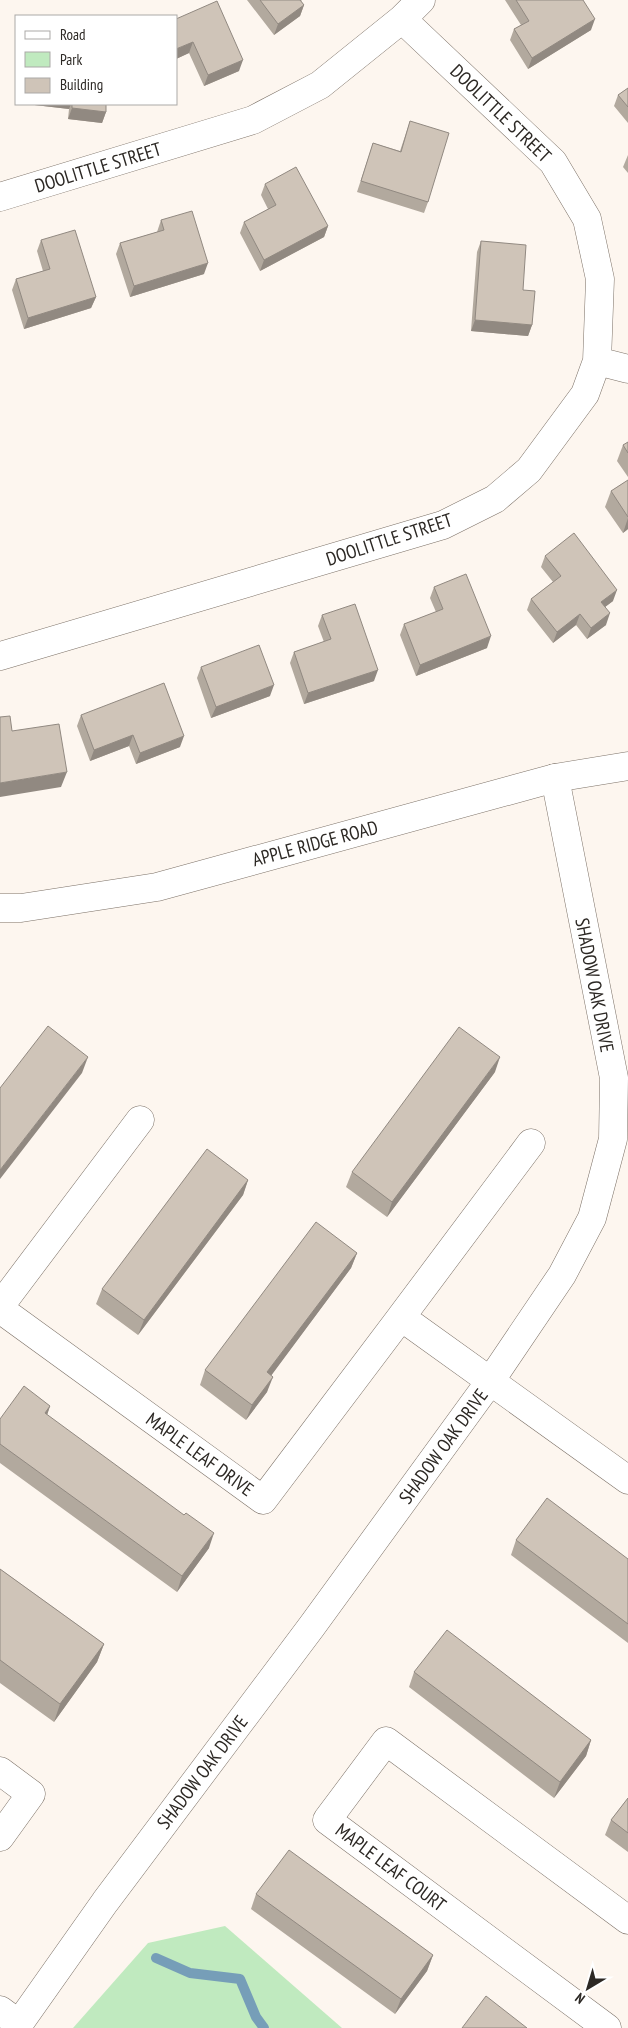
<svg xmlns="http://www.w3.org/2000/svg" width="628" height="2028" viewBox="0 0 628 2028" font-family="'PT Sans Narrow',sans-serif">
  <rect width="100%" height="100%" fill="#fdf6ef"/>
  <path fill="#c0eabf" d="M225,1926l117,102h-269l75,-85z"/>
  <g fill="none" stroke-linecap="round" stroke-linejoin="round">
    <path stroke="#769eb8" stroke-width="10" d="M156,1958l34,15 50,6 16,38 8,11"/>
    <g stroke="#7c7167" stroke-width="29">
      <path id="street" d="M0,197l253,-77 67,-35 82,-66 19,-19
        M597,361l31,8
        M0,656l443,-131 52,-26 34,-29 56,-76 12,-33 3,-82 -13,-60 -34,-57 -151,-143
        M0,1306l140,-186
        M0,1309l263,191 138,-183 227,163
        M401,1317l130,-174
        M0,1771l31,23 -31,43
        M0,2010l19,14
        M16,2028l89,-126 207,-276 179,-246 71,-105 30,-57 21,-79 1,-61 -59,-300
        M607,2028l-280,-208 59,-79 242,179"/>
    </g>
    <g stroke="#7c7167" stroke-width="29">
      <path id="secondary" d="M0,908h21l136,-21 398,-109 73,-12"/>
    </g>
    <use href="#street" stroke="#fff" stroke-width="28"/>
    <use href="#secondary" stroke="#fff" stroke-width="28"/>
  </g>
  <path fill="#b2a99e" d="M247,0h55l-1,1 3,4 -4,11 -26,19z
    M505,0h78l8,30 -63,39 -18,-29 4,-11 7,-4z
    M217,1l22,70 -35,15 -15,-33 -13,6z
    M628,88v35l-14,-17 4,-11z
    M26,104h80v8l-4,11 -34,-4 1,-10z
    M410,121l18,81 -4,11 -67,-21 16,-49 27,8z
    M628,155v18l-5,-6z
    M265,184l63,42 -4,11 -64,34 -20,-38 4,-11 24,-13 -7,-14z
    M161,220l43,54 -74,23 -14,-43 4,-11 37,-11z
    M41,240l55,57 -5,11 -67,21 -12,-39 4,-11 27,-8 -6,-20z
    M481,241l42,49 9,35 -4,11 -57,-5 6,-79z
    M628,442v35l-11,-16 6,-16z
    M628,480v49l-5,4 -18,-26 6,-16z
    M545,556l68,45 -8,6 1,18 -19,14 -11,-14 -23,18 -26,-33 4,-11 22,-17 -12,-15z
    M434,587l53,61 -71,28 -16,-41 4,-11 32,-12 -6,-14z
    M322,615l52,66 -70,23 -14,-41 4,-11 30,-10 -6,-16z
    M201,667l69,29 -59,22 -14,-40z
    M81,715l99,32 -44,17 -7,-18 -39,15 -13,-35z
    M495,1072l-108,145 -41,-30 6,-15z
    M248,1180l-5,15 -105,140 -42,-31 6,-15z
    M357,1253l-6,15 -80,107 -4,17 -21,28 -46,-35 5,-15z
    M50,1406l-3,9 162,133 -32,44 -177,-129v-44z
    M516,1540l112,19v84l-117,-88z
    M0,1569l104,75 -7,18 -43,60 -54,-39z
    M414,1672l177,68 -5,16 -32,42 -145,-111z
    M628,1798v54l-23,-17 6,-15z
    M256,1894l177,61 -6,16 -32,43 -144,-105z"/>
  <path fill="#918981" d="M304,5l-4,11 -26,19 4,-11z
    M595,19l-4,11 -63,39 4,-11z
    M193,42l-4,11 -13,6v-10z
    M243,60l-4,11 -35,15 4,-11z
    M26,104h45l-2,5z
    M72,108l34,4 -4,11 -34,-4z
    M328,226l-4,11 -64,34 4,-11z
    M208,263l-4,11 -74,23 4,-11z
    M96,297l-5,11 -67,21 4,-11z
    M475,320l57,5 -4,11 -57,-5z
    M628,518v11l-5,4z
    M617,590l-4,11 -16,12 4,-11z
    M610,613l-4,12 -19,14 4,-11z
    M580,614l-4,11 -23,18 4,-11z
    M491,636l-4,12 -71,28 4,-11z
    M378,670l-4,11 -70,23 4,-11z
    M274,685l-4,11 -59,22 5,-11z
    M133,735l-4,11 -39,15 4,-11z
    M184,736l-4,11 -44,17 4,-11z
    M67,772l-6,15 -61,10v-14z
    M88,1057l-6,16 -82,106v-9z
    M500,1057l-5,15 -108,145 5,-15z
    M248,1180l-5,15 -105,140 6,-15z
    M357,1253l-6,15 -89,120 5,-16z
    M273,1377l-6,15 -21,28 6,-15z
    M50,1406l-5,15v-8z
    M214,1533l-5,15 -32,44 5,-16z
    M104,1644l-7,18 -43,60 6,-18z
    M591,1740l-5,16 -32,42 6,-16z
    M433,1955l-6,16 -32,43 6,-15z"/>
  <path fill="#cfc4b8" stroke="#918981" d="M260,0h40l4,5 -26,19z
    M516,0h67l12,19 -63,39 -18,-29 15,-8z
    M217,1l26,59 -35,15 -15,-33 -17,7v-30z
    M628,88v19l-10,-12z
    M72,104h34v8l-34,-4z
    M410,121l39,12 -21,69 -67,-21 12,-38 28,9z
    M296,167l32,59 -64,34 -20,-38 32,-17 -11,-21z
    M192,211l16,52 -74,23 -14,-43 44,-13 -3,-10z
    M75,230l21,67 -68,21 -12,-39 34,-10 -9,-29z
    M481,241l45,4 -3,45 12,1 -3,34 -57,-5z
    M628,442v11l-5,-8z
    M628,480v37l-17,-26z
    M574,533l43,57 -16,12 9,11 -19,15 -11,-14 -23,18 -26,-33 30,-23 -16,-20z
    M466,574l25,62 -71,29 -16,-41 39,-15 -9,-22z
    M355,604l23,66 -70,23 -14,-41 37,-13 -9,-24z
    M259,645l15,40 -58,22 -15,-40z
    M164,683l20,53 -44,17 -7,-18 -39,15 -13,-35z
    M10,716l2,15 47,-7 8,48 -67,11v-66z
    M48,1026l40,31 -88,113v-82z
    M459,1027l41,30 -108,145 -40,-30z
    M207,1149l41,31 -104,140 -42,-31z
    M316,1222l41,31 -90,119 6,5 -21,28 -47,-35z
    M24,1386l26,20 -5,7 139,102 2,-2 28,20 -32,43 -182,-132v-25z
    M547,1498l81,61v65l-112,-84z
    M0,1569l104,75 -44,60 -60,-44z
    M447,1630l144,110 -31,42 -146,-110z
    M628,1798v35l-17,-13z
    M289,1850l144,105 -32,44 -145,-105z
    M486,1996l41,32h-65z"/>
  <g text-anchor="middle" stroke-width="4" stroke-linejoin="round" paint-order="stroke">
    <g font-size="19" fill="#2c2824" stroke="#fff">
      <text transform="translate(501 113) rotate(44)" y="7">DOOLITTLE STREET</text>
      <text transform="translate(98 167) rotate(-17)" y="7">DOOLITTLE STREET</text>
      <text transform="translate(389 539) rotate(-18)" y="7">DOOLITTLE STREET</text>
      <text transform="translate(315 843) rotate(-15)" y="7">APPLE RIDGE ROAD</text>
      <text transform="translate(595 985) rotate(79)" y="7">SHADOW OAK DRIVE</text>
      <text transform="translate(443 1446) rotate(-54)" y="7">SHADOW OAK DRIVE</text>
      <text transform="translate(200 1454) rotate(36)" y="7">MAPLE LEAF DRIVE</text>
      <text transform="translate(202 1772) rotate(-53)" y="7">SHADOW OAK DRIVE</text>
      <text transform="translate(391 1867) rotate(37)" y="7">MAPLE LEAF COURT</text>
    </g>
  </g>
  <rect x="15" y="15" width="162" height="90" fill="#ffffff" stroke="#aba9a7"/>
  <rect x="25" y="31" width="25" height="8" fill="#ffffff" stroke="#aba9a7"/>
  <text x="60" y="40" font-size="15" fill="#2c2824">Road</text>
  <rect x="25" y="52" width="25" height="15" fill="#c0eabf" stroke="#aba9a7"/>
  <text x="60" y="65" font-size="15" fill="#2c2824">Park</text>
  <rect x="25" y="78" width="25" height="15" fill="#cfc4b8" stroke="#aba9a7"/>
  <text x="60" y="90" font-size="15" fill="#2c2824">Building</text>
  <g transform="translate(588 1988) rotate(218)" stroke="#ffffff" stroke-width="4" paint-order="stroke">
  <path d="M0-4L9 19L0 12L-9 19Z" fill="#2c2824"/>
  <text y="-8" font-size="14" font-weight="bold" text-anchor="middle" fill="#2c2824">N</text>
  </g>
</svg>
